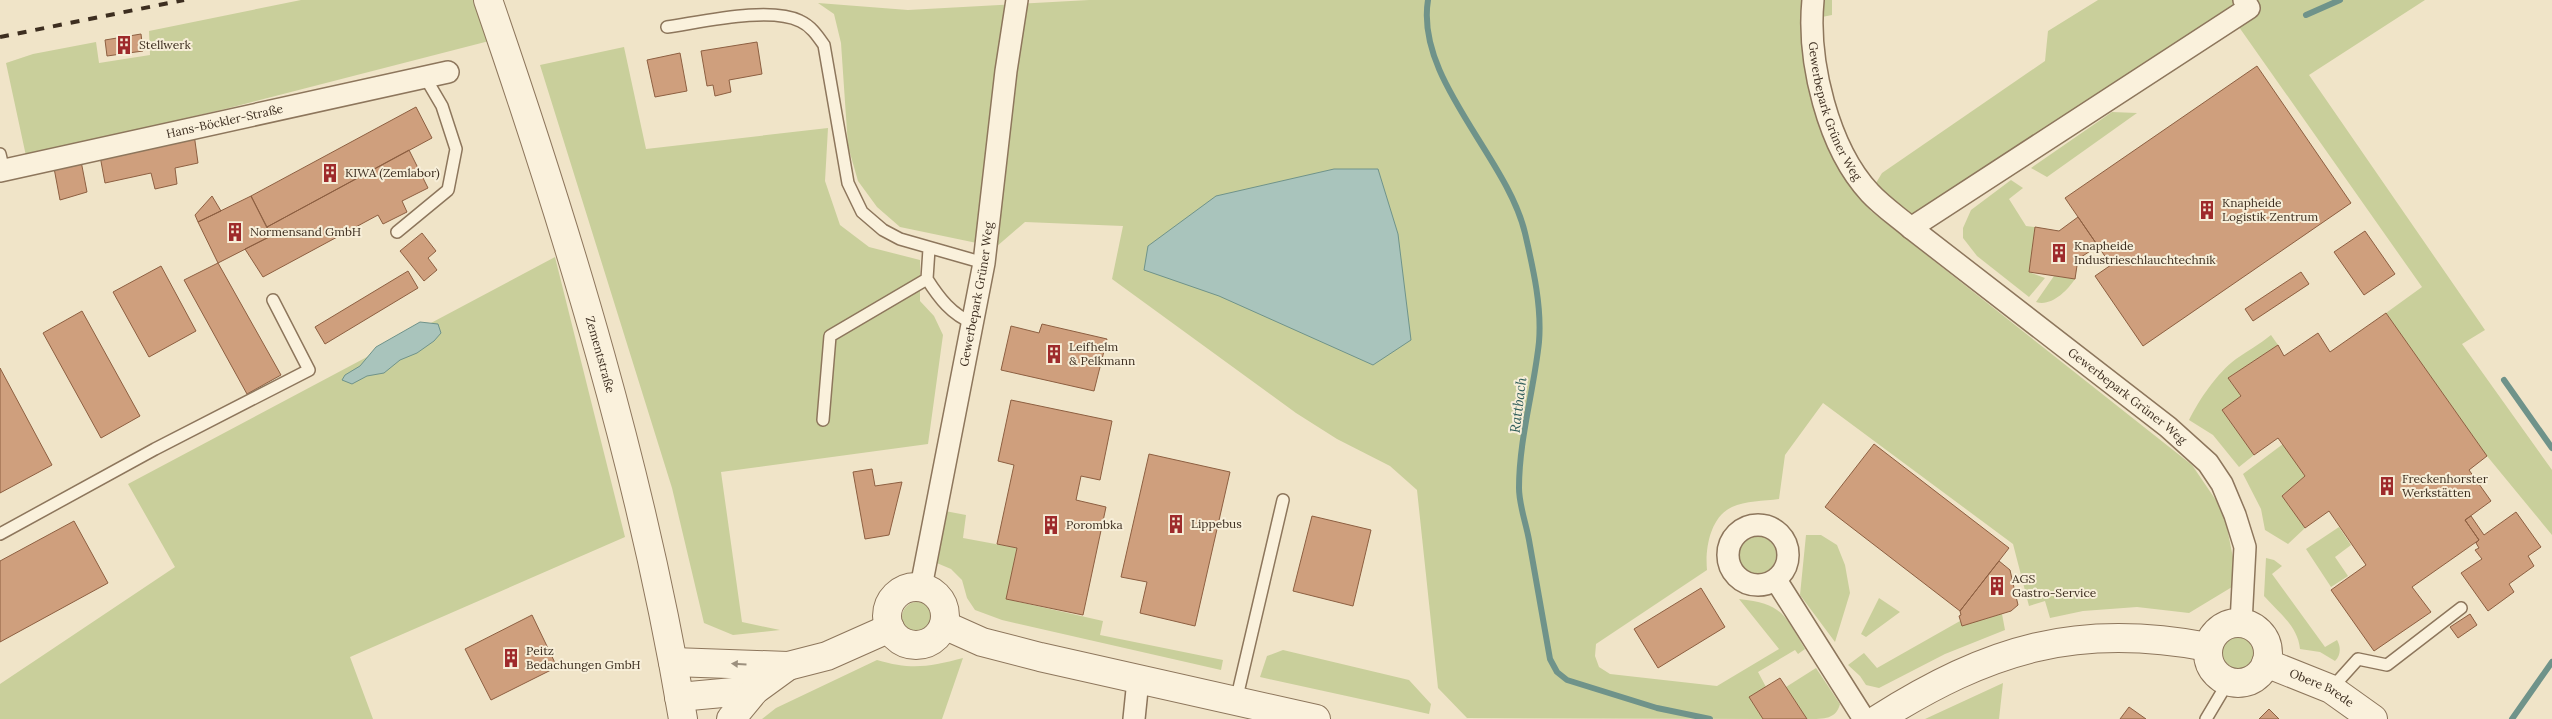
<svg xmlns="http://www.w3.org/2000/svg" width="2552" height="719" viewBox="0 0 2552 719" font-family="Lora,serif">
  <rect width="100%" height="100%" fill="#f0e4c8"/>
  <path fill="#c9cf9b" d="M301,0h178l14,40 -264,68 -203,48 -20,-93 27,-9 63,-12 3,21 51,-8 -1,-24z
    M1089,0h743v15l-20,4 -3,57 21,77 41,58 321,254 32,47 9,46 -1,29 -43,26 -52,-6 -54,4 -33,7 -5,-17 -16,5 -16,-62 -190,-141 -38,52 -6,44c-15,2 -34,2 -47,8 -22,10 -27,42 -25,63l-111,74 -1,12 4,11 11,7 107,12 62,-37 -40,-50c44,5 45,15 66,50l-7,5 -3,-4 -37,22 8,15 -17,10 14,22 -296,-1 -29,-30 -21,-198 -27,-24 -53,-27 -41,-26 -184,-134 11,-53 -98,-4 -29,25 -96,-20 -23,-20 -19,-26 -10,-35 -7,-103 -7,-29 -16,-11 90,7z
    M2098,0h327l-116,75 176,255 -23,14 90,126v65l-65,-79 -101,-143 36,-26 -195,-277 -316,218 -41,-35 12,-20 163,-112 3,-30z
    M624,47l22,102 182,-21 -3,53 15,44 29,22 51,13v41l14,15 9,19 -15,109 -207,28 21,150 38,8 -47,5 -29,-12 -32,-135 -132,-423z
    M2112,112l25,1 -90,64 -16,-9z
    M2011,180l12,8 -14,11 17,27 9,1 -6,45 16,6 -16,19 -52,-41 -14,-18v-10l8,-18z
    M555,257l70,280 -275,120 23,62h-373v-35l175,-117 -47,-83z
    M2054,276l21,3c-8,12 -24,28 -39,23z
    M2271,335l7,10 -50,33 13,18 -19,14 32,45 -15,12 -26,-32 -24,-15c10,-20 28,-47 47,-61 11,-8 24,-15 35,-24z
    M2283,444l22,32 -23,20 23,32 -17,16 -23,-14 -4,-21 -18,-35z
    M945,511l21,4 -3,23 54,10 -11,51 97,22 -3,14 123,25 -2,10 -219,-50 -27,-10 -8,-12 -5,-18 -11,-11 -19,-8z
    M2339,527l12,18 -16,12 13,19 -17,11 -25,-38z
    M1806,535h15l16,10 8,20 5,28 -15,49 -35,-47z
    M1738 555a19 19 0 1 1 38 0a19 19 0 1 1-38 0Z
    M2266,558l8,2 8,6 -10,8 53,73 12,-7c4,7 4,15 -2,21l-15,-9 -20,-3c-2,-23 -22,-37 -36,-53z
    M1879,598l21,14 -34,25 -5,-3z
    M902 617a15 15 0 1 1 30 0a15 15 0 1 1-30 0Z
    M2002,614l3,16 -60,24 -66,34 -13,-3 -6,-9 -12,-11 16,-12 13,15 83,-47 3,4z
    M2220 653a18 18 0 1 1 36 0a18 18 0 1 1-36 0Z
    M1283,650l126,30 22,24 -2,10 -169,-37 7,-21z
    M963,658l-21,61h-180l14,-11 101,-48c34,10 52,7 86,-2z
    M1816,668l24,36c-4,15 -15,15 -33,15l-21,-32z
    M2003,683l-4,36h-74z"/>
  <path fill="#a9c4bc" stroke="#6f938a" d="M1334,169h44l20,65 13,106 -38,25 -154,-69 -75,-26 4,-24 68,-50z
    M420,322l18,2 3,9 -7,8 -17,12 -17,7 -16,13 -17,3 -15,8 -10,-4 3,-5 15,-9 16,-19z"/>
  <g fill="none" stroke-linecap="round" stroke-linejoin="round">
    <path stroke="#6f938a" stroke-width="6" d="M1428,0c-13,79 79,157 97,233 8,35 17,73 14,109 -5,48 -20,97 -20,146 0,17 7,35 10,52 7,39 14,79 21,119l7,13 10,8 90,28 53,11
      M2306,15l34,-15
      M2504,380l48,68
      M2512,719l40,-57"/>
  </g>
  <path fill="#cf9f7d" stroke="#8d5f41" d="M141,34l2,17 -36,5 -2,-16z
    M757,42l5,32 -33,6 2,12 -16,4 -2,-11 -6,1 -6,-35z
    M680,53l7,38 -32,6 -8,-37z
    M2257,66l94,137 -208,143 -48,-70 16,-11 -46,-67z
    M416,107l16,31 -165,89 -16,-31z
    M194,134l4,29 -23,5 2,16 -22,5 -4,-16 -46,10 -5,-27z
    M409,150l19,38 -26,13 5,11 -24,12 -5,-9 -115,62 -18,-28 26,-13 -4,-9z
    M81,161l6,31 -27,8 -6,-32z
    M212,196l9,15 -23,11 -3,-7z
    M251,196l20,40 -53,27 -20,-41z
    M2078,217l20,29 -20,13 -3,20 -46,-7 6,-45 24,4z
    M2365,231l30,43 -31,21 -30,-43z
    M422,233l14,18 -8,7 9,12 -13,11 -24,-30z
    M218,263l63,112 -34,19 -63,-114z
    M161,266l35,65 -47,26 -36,-65z
    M408,271l10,17 -93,56 -10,-17z
    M2301,272l8,12 -56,37 -8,-12z
    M82,311l58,105 -39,22 -58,-105z
    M2386,313l101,143 -18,14 22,31 -26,19 14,20 -67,47 19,25 -57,39 -43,-61 35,-25 -37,-54 -24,17 -23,-32 23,-20 -27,-38 -24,17 -32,-45 19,-14 -13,-18 50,-33 6,11 34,-23 12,19z
    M1042,324l65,15 -13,52 -93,-21 10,-44 28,7z
    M0,368l52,97 -52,28z
    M1011,400l101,21 -12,59 -19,-4 -5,24 30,7 -23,108 -77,-16 11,-51 -20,-4 17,-79 -16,-4z
    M1874,444l135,104 -49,63 -135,-104z
    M1149,454l81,18 -35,154 -55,-13 7,-31 -26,-5z
    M872,469l3,17 27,-4 -13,53 -24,4 -12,-67z
    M2516,512l25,35 -13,9 6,10 -25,18 5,8 -26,19 -27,-38 21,-14 -7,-9 4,-2 -3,-5 3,-3 -14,-20 6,-4 13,19z
    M1312,516l59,14 -18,76 -60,-15z
    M74,521l34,62 -108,59v-81z
    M1999,561l11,9 8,35 -7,6 -49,15 -3,-10 2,-1 -1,-4z
    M1701,588l24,39 -67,41 -24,-39z
    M2470,614l7,11 -19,13 -8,-11z
    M532,615l25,52 -66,33 -26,-51z
    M1780,678l6,9 21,32h-44l-14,-22z
    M2129,707l17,12h-26z
    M2269,709l10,10h-20z"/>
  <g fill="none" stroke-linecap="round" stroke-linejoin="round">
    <g stroke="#8d765c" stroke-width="14">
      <path id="service" d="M667,27c35,-5 103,-21 133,-6 11,5 17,14 24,24l24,138 14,29 21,18 17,9 84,24
        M0,154l4,17
        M397,232l51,-42 8,-41 -14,-43 -17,-29
        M927,279c12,19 25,36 46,44
        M823,420l7,-84 97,-57 2,-30
        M0,534l155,-85 154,-79 -36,-70
        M2331,689l27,-30 29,6 74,-57
        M1236,701l47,-201
        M2206,719l22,-37"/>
    </g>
    <g stroke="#8d765c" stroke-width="24">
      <g id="minor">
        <path id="s1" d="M1813,0c-6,61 15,148 57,193 12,13 28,24 41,35l257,199 40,36 14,21 13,31 10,32 -4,76"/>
        <path id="s2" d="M0,171l448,-99"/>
        <path d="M1911,228l338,-220 -5,-8"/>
        <circle cx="1758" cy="555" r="30"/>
        <path d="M1776,580l88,139"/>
        <path id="s3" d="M921,587l63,-324 22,-192 11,-71"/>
        <path d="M1134,719l4,-39"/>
      </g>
    </g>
    <g stroke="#8d765c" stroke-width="30">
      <g id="tertiary">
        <path id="s4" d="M488,0c81,235 154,474 195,719"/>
        <circle cx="916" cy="616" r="29"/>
        <circle cx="2238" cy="653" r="30"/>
        <path d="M944,625l38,17 58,15 276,62"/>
        <path d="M673,662l115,4 39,-10 63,-28"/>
        <path id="s5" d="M2266,663l65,26 42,30"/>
        <path d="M679,697l76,-7"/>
        <path d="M731,719l24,-29 33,-24"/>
        <path d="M1878,719c111,-70 199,-97 330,-72"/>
      </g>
    </g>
    <use href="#service" stroke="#faf1dc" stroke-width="11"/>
    <use href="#minor" stroke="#faf1dc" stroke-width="21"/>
    <use href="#tertiary" stroke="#faf1dc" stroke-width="28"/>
    <path stroke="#3d2e20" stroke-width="4" stroke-dasharray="9 9" stroke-linecap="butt" d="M0,37l184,-37"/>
  </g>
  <defs><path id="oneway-solid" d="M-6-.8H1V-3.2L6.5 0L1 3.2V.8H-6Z" transform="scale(1.25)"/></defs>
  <use fill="#9c907e" href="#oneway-solid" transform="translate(739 664) rotate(-177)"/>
  <defs>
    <g id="building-bare" transform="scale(1.5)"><path d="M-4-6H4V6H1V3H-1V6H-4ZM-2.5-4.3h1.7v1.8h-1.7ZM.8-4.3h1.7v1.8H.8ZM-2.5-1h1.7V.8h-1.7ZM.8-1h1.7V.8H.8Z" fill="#9e2a2b" stroke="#f7eed8" stroke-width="2.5" paint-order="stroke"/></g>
  </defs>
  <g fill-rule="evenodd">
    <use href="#building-bare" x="124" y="45"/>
    <use href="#building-bare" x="330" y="173"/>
    <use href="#building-bare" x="2207" y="210"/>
    <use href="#building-bare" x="235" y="232"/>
    <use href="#building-bare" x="2059" y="253"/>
    <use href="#building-bare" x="1054" y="354"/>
    <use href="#building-bare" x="2387" y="486"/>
    <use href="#building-bare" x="1176" y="524"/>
    <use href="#building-bare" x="1051" y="525"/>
    <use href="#building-bare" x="1997" y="586"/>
    <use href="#building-bare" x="511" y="658"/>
  </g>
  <g text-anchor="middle" stroke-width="4" stroke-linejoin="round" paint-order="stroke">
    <g font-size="12" fill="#3d2e20" stroke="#f7eed8" text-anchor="start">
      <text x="139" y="49">Stellwerk</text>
      <text x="345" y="177">KIWA (Zemlabor)</text>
      <text x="2222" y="207">Knapheide<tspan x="2222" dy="14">Logistik Zentrum</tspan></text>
      <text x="250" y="236">Normensand GmbH</text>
      <text x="2074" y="250">Knapheide<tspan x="2074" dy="14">Industrieschlauchtechnik</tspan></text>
      <text x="1069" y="351">Leifhelm<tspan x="1069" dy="14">&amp; Pelkmann</tspan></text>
      <text x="2402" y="483">Freckenhorster<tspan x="2402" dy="14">Werkstätten</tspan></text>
      <text x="1191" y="528">Lippebus</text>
      <text x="1066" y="529">Porombka</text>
      <text x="2012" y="583">AGS<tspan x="2012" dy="14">Gastro-Service</tspan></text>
      <text x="526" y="655">Peitz<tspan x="526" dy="14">Bedachungen GmbH</tspan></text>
    </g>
    <g font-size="12" fill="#3d2e20" stroke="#f7eed8">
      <text dy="4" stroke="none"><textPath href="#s1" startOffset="115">Gewerbepark Grüner Weg</textPath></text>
      <text dy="4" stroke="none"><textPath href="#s2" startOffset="230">Hans-Böckler-Straße</textPath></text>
      <text dy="4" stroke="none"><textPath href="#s3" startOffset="298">Gewerbepark Grüner Weg</textPath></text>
      <text dy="4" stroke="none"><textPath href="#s4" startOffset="372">Zementstraße</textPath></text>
      <text dy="4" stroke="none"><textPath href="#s1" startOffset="534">Gewerbepark Grüner Weg</textPath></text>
      <text dy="4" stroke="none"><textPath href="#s5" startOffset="61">Obere Brede</textPath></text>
    </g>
    <g font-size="14" font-style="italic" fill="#2f5d5a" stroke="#f7eed8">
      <text transform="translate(1518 405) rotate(-83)" y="5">Rattbach</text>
    </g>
  </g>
</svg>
